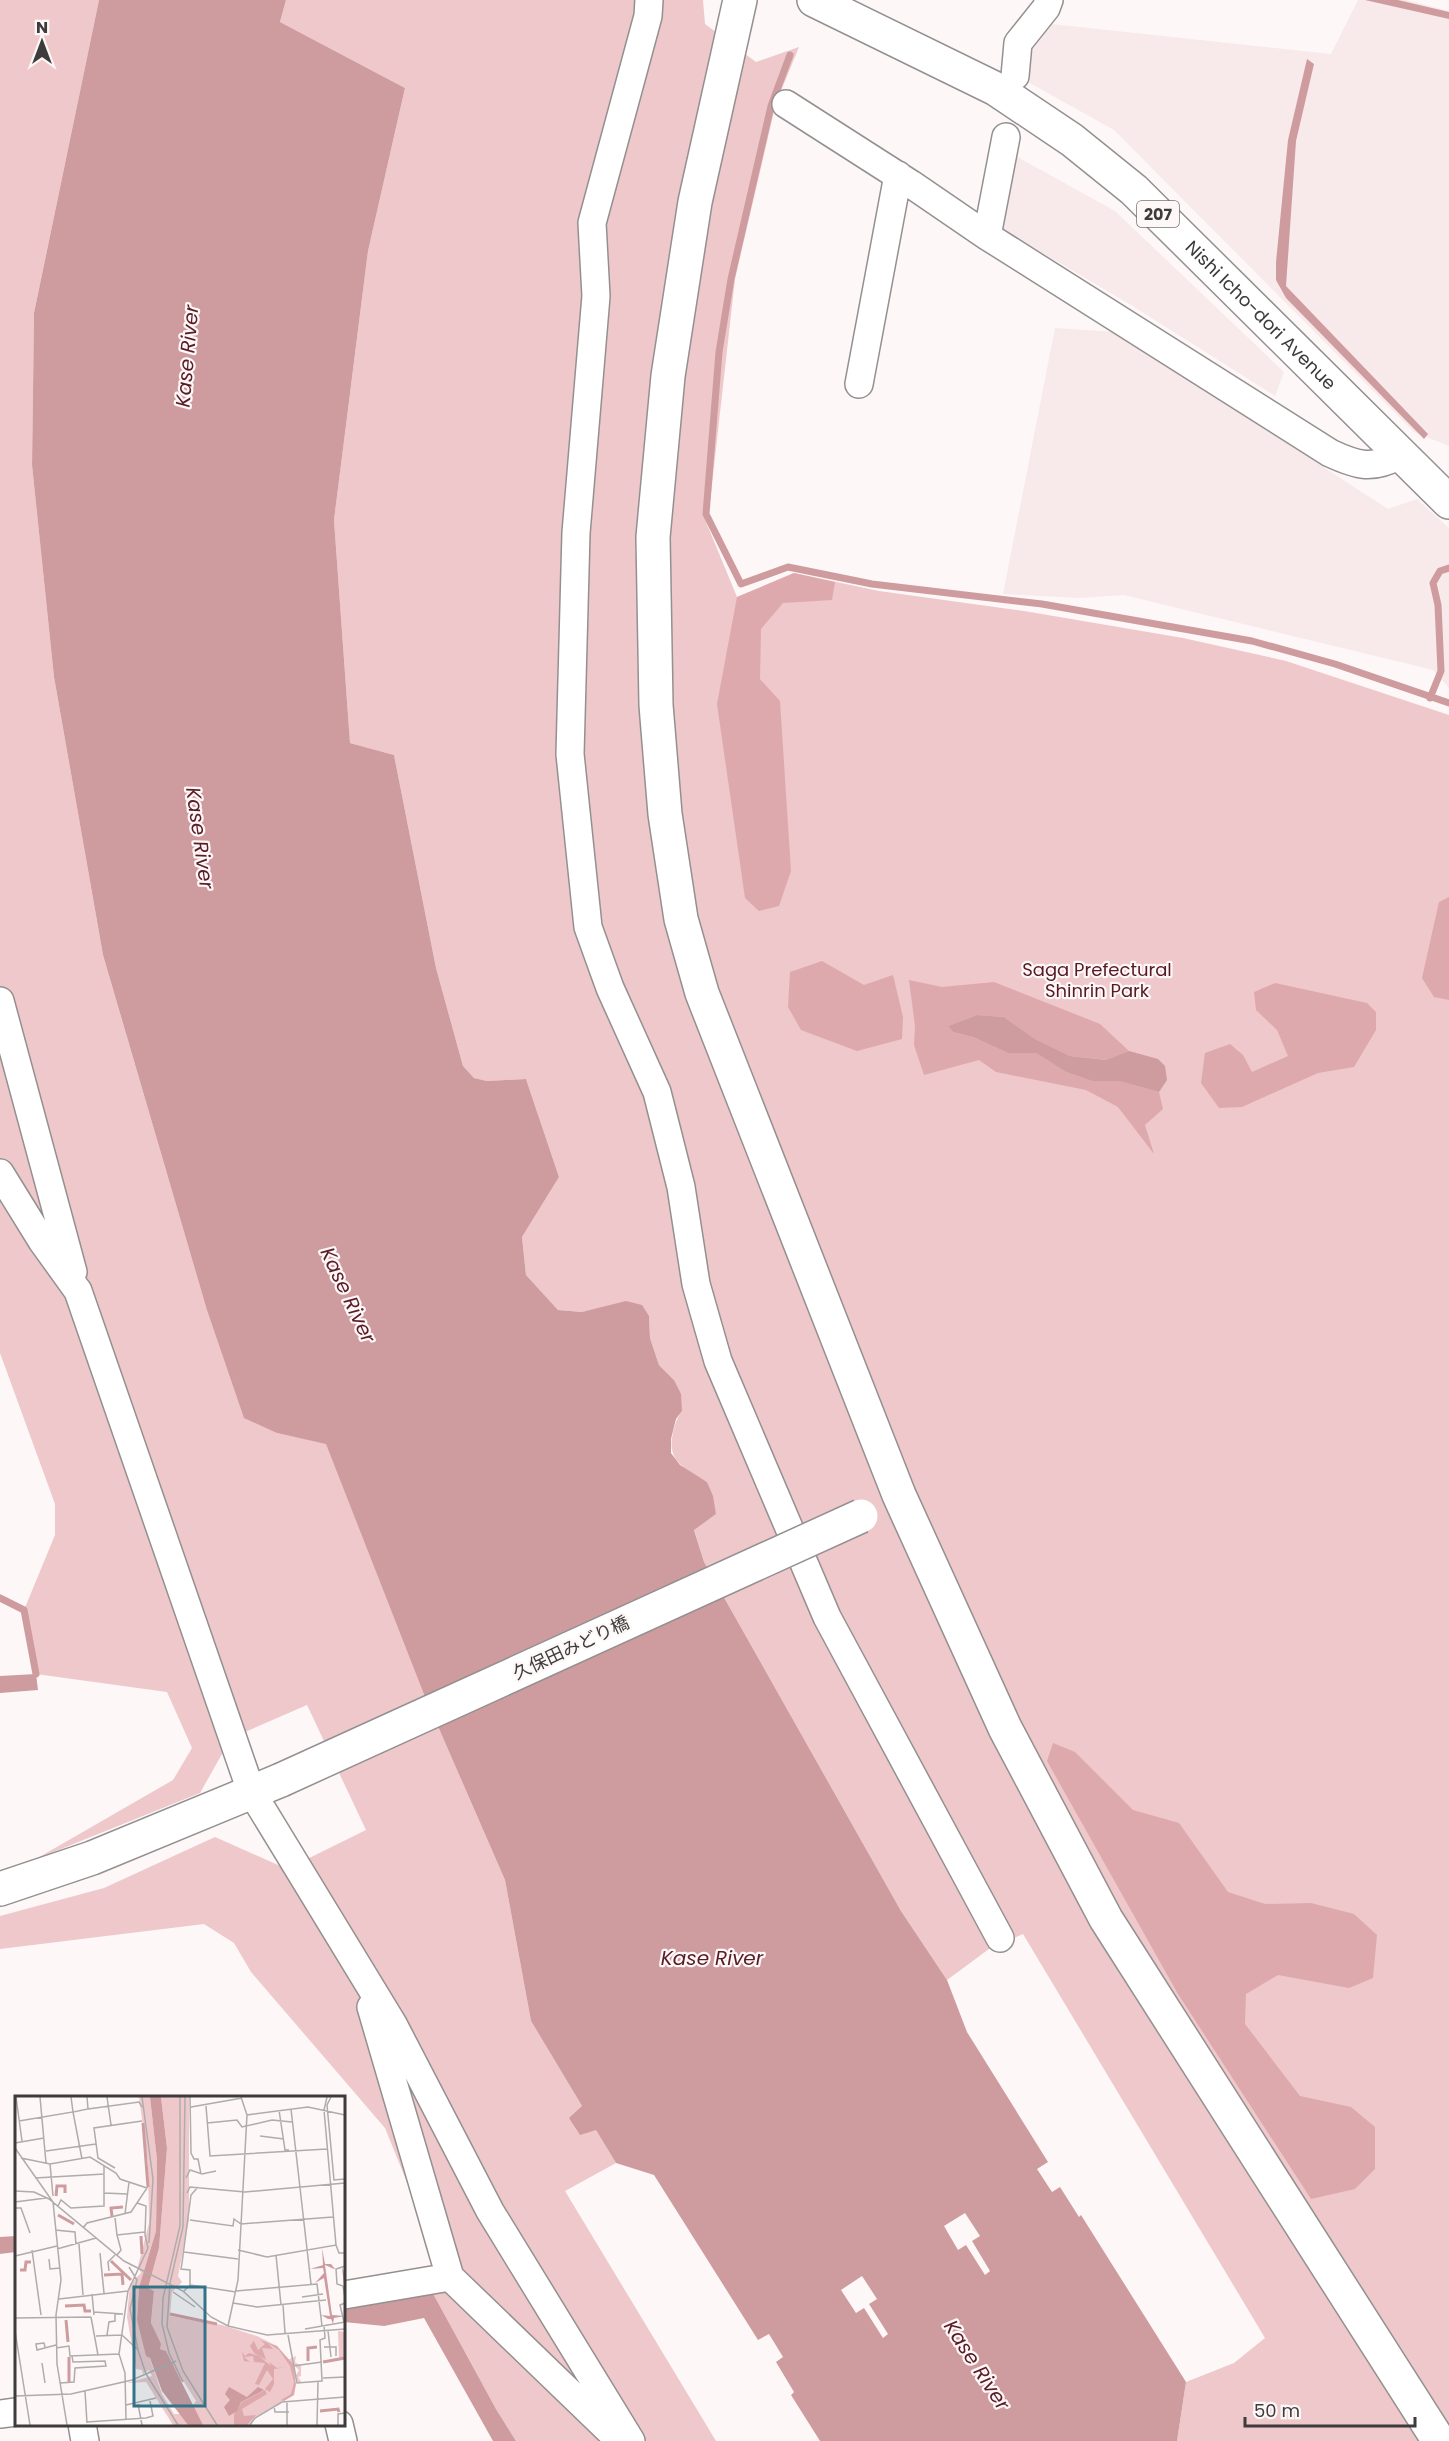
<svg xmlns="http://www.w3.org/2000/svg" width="1449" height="2441" viewBox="0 0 1449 2441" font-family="Poppins,'Noto Sans JP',sans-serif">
  <rect width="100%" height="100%" fill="#fdf7f7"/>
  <path fill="#f8e9ea" d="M1358,0h48l43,11v435l-35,-14 -300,-302 -93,-52 3,-27 18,-28 289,31z
    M1001,148l114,63 169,161 -9,24 -144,-91 -144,-85z
    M1055,328l60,4 273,177 29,-10 32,29v160l-16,-18 -309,-75 -44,3 -77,-4z"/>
  <path fill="#eec8ca" d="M0,0h99l-65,313 -2,152 22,212 49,278 103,352 71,126 49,10 97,249 82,188 26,141 85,142 -51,28 151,250h-200l-20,-32 -66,-121 7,-32 -52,-128 -134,-156 -17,-29 -30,-19 -204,25v-33l104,-28 111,-51 72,32 79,-39 -59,-125 -76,33 -31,55 -164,66 137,-79 19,-32 -25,-56 -131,-18 -12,-64 31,-75v-31l-55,-151z
    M286,0h417l2,24 51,38 43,-15 -23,56 -41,176 -26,232 -3,11 31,75 57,-24 85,18 145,20 159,27 103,23 163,54v1726h-272l9,-59 48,-19 31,-25 -242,-404 -34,15 -42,31 -46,-69 -197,-349 -10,-33 22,-15 -9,-32c-21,-13 -41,-20 -34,-49 2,-9 4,-15 9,-22l-8,-31 -15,-15 -9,-27 -1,-21 -45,-9 -22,4 -24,-2 -32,-35 -4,-38 37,-60 -33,-98 -39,2 -13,-3 -11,-12 -27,-98 -42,-213 -44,-12 -16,-223 34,-269 37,-163 -125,-66z"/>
  <path fill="#dda9ad" d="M794,573l41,9 -3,18 -49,3 -22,26 -1,50 20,22 11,170 -12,35 -20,5 -14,-13 -28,-194 20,-107z
    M1449,897v103l-15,-3 -12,-19 17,-76z
    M822,961l42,24 29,-10 10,42 -1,22 -45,12 -56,-21 -13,-23 2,-35z
    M909,980l33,7 52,-5 106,42 29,27 -22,9 -37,-4 -35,-17 -31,-22 -27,-2 -29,11 5,6 20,5 35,16h28l30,19 26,9h27l40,11 4,17 -18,16 9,29 -36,-47 -32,-17 -90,-18 -17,-12 -55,15 -10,-30 1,-19z
    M1275,983l92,20 9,9v18l-22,37 -36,6 -76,34 -23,1 -18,-25 4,-30 25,-9 13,11 9,17 36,-16 -11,-26 -21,-20 -2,-18z
    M1053,1743l22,9 58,58 46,13 49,69 37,12 46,-1 43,11 23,21 -4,43 -24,10 -71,-13 -32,19 -1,30 55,72 51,11 24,20v42l-20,20 -44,10 -133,-205 -131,-233z"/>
  <path fill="#ce9c9f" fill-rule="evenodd" d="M99,0h187l-6,22 125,66 -37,163 -34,269 16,223 44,12 42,213 27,98 11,12 13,3 39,-2 33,98 -37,60 4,38 32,35 24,2 44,-11 16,4 7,11 1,22 9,27 15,15 7,14 1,17 -6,8 -5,20v14l9,12 27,17 6,14 3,18 -22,16 10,32 197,349 46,69 20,52 81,130 -11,7 15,23 8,-5 19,30 2,-2 105,167 -9,59h-357l-29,-46 3,-3 -18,-30 7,-5 -14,-23 -11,6 -104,-165 -38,-12 -20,-33 -16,5 -11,-17 13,-12 -51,-85 -26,-141 -82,-188 -97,-248 -49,-11 -33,-15 -38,-111 -103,-352 -49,-278 -22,-212 2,-152zM965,2213l15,23 -8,5 18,30 -5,4 -19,-30 -8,5 -14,-24zM862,2276l15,23 -8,5 19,30 -5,4 -19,-30 -8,5 -15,-23z
    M1365,0h33l51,12v7z
    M1307,59l7,5 -18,77 -10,145 142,148 -4,5 -138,-141 -10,-18v-18l12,-122z
    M977,1015l27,2 31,22 35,17 36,4 23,-9 29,8 7,7 2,14 -8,12 -40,-11h-27l-26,-9 -30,-19h-28l-35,-16 -20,-5 -5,-6z
    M36,1674l2,16 -38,3v-17z
    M16,2236v16l-16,2v-17z
    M430,2288l66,121 20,32h-23l-69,-123 -40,8 -40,-4v-21z"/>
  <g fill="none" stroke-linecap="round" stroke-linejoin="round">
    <path stroke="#ce9c9f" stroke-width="7" d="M790,55l-19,51 -40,173 -12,73 -13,162 35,70 47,-17 84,17 170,20 210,37 83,23 114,39
      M1430,698l11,-27 -3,-66 -5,-22 7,-12 9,-3
      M0,1598l24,12 12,64"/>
    <g stroke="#959090" stroke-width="30">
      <path id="street" d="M649,0l-1,16 -56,207 4,73 -20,237 -6,221 18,173 22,61 47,104 24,95 15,97 22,77 109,256 173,321
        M1015,76l3,-33 28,-35 3,-8
        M786,104l125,80 76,52 343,217c28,13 42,17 70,2
        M987,236l19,-99
        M859,384l39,-209
        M0,1001l73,271
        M0,1173l42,68 36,50 173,500 142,233 97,187 141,230
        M371,2007l79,270 169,163
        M344,2295l106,-18
        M0,2414l16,-2
        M82,2424l3,17
        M339,2424l4,17"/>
    </g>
    <g stroke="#959090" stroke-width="36">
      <path id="secondary" d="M740,0l-45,202 -27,174 -15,161 3,168 9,109 16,105 21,74 197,502 106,233 101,191 333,522
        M0,1889l92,-31 189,-78"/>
    </g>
    <g stroke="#959090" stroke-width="36">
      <g id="highway">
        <path id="s1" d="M814,0l182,89 76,51 62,50 315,312"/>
      </g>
    </g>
    <use href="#street" stroke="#fff" stroke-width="27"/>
    <use href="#secondary" stroke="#fff" stroke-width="33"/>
    <use href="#highway" stroke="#fff" stroke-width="33"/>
    <g stroke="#959090" stroke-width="36" stroke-linecap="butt">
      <path id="secondary-bridge" d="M281,1780l580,-264"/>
    </g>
    <use href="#secondary-bridge" stroke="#fff" stroke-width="33"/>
  </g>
  <g text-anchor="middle" stroke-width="4.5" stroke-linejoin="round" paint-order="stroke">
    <rect fill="#fdf7f7" stroke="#777373" stroke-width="1.5" x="1137" y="201" width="42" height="26" rx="4.5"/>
    <g font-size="16" font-weight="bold" fill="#3d3b3b">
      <text x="1158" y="220">207</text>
    </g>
    <g font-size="18" fill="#3d3b3b" stroke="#fdf7f7">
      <text dy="6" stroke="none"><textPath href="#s1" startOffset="552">Nishi Icho-dori Avenue</textPath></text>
      <text transform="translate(571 1648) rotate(-25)" y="6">久保田みどり橋</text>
    </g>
    <g font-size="18" fill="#571a24" stroke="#fdf7f7">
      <text x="1097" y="976">Saga Prefectural<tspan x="1097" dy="21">Shinrin Park</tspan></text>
    </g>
    <g font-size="20" font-style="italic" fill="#591c26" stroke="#fdf7f7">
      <text transform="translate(187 356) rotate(-85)" y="7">Kase River</text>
      <text transform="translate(200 838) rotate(82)" y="7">Kase River</text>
      <text transform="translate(348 1295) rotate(65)" y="7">Kase River</text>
      <text x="712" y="1965">Kase River</text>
      <text transform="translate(977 2365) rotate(57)" y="7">Kase River</text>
    </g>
  </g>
  <g transform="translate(15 2096)">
    <rect width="330" height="330" fill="#fdf7f7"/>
    <path d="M124,1h11l7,63 -1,71 -17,56 -2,33 25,74 12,20h7l7,11h-15l-27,-43 -19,1 25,-7 -3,-6 -6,4 -1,-4 -6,-1 -9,-52 3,-33 11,-11 -3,-7 11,-43 -1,-60zM146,1h28v123l-11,56 4,6 -10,10 -2,24 52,9 35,11 20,10 11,14 8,-4 -1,6 6,4v10l-3,1 4,6h-4l-2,-8 3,-5 -5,-5v30l-37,21 -7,9h-47l-11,-19 4,-5 -12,-19 -6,-2 -12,-29 -6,-2 -9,-26 3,-31 -6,-4 11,-40 8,-100zM323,235l7,1v27l-23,3 17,-3z" fill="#eec8ca"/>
    <path d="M245,244l17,6 16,18 3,20 -2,11 -10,6 -3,-1 10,-6 3,-12 -4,-16 -11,-16 -11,-7 5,6 -11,-1 4,12 -12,-7 -4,-7 4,-5 4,9 7,-6zM227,256l3,4 4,-3 10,3 12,10 -2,-4 8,6 10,-1 -13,2v15l-4,8 -5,-3 8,-10 -6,-9 -8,15 -4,-1 10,-21 -11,-1 -1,-6 -9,1 6,5 -6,-1zM250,294l2,4 -25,15 2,7 12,-1 -9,10h-13v-11l8,-12z" fill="#dda9ad"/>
    <path d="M135,1h11l6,51 -8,100 -11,40 6,3 -3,32 10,21 -1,5 6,2 37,74h-15l-26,-34 -12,-33 -4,-2 -9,-36 2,-33 17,-56 1,-71zM307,152l3,16h6l4,5 7,-2 3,8v18l-3,-25 -8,1 -9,-4 7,50 13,1 -11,2 -1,6 -2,-5h-3l-7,-4 9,1 -6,-38 -9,5 9,-10 -1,-5 -13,1 13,-4zM214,291l18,10 11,-10 6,3 -23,12 -4,9 -8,5 -5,-9 6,-7 -5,-6z" fill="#ce9c9f"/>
    <path fill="none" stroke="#ce9c9f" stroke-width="3" d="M128,27l5,64M41,100l1,-10h8v7M43,119l16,9M97,120l-1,-8 12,-1M126,140l1,18M96,165l20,19M5,174h5l1,-8h5M89,179l18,-1 1,11M50,210l19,-1 1,6h6M155,218l47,10M51,224l2,22M54,261v25M293,265v-13l9,-1M308,266l22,-4M305,315l18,-2 1,3"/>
    <path fill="none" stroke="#b0acac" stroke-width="1.5" d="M1,1l6,44M25,1l6,66M92,1l4,28M127,1l11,82 -4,64M165,1v129l-17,72 -1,26 7,29 14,29M170,1l-2,130 -13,56 -3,44 16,44 34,54M175,1l1,56 3,6h4l3,15M226,1l6,18M312,1l-3,13 12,135M316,1l-4,8 7,75 11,-1M191,10l4,50 117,-7M176,11l51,-9M73,13l51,-7 3,5M276,13l20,175M264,14l6,40h4M4,25l54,-9 -2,-15M192,27l30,-3 5,7 30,-7 20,2M245,40l24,3M0,47l29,-5M0,52l38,54 8,78 -5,35 1,49 10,61M31,55l50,-7M6,62l29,6 40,-7 26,16 4,6 27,9 -16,24 -44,11 -4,5M67,63l-9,-47 15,-3 -1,-12M35,68l3,32M100,72l-17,-10 -4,-30 48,-7M20,82l69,-4v-8M171,82l4,-8 12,4 14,-3M0,95l19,1 15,7 75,62 59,30 28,26 17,9 39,9 78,-6M89,97l23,1M172,97l3,-6 55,5 100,-9M0,106l31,-4M122,107l9,3 -1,29M43,110l3,-6 10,8 33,-2v-32M0,112h6l9,25M110,118l4,-32M100,122l2,17 28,-3M175,124l43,6 1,-7 7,5 92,-7M40,134l20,2 1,13M102,139l4,15 -4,5M64,148l4,51M42,153l39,-11M17,154l9,65M223,154l29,7 69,-12 3,8h6M169,156l54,7M85,157l4,40M261,159l5,50M0,160l42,-10M34,163l1,10 10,-1M330,170l-9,3 1,15 6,2 2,12M114,171l8,13 -7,29 8,41M94,175l-1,-9 7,-7M175,189v-15l-9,-1 1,-6 9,-68 7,-8M169,195l6,-6 46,7M221,195l81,-7 5,42M158,196l22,15M77,198l2,21M287,201l21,-3M44,203l69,-8M218,207l24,4 69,-7M268,209l2,28M79,216l29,2M76,221l7,38M0,222l76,-1M329,226l-4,-17 5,-2M213,230l10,-46 9,-165 61,-8 37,8M290,233l40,-7M0,235l15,94M313,235l3,26M92,239l2,-13 6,-1v-7M107,239l16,15 8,24 32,51M273,239l9,48 25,-2 -2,-41 5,-2 -1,-13M81,240l26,-1M30,251l-1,-4 -8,1 1,6 19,-5M309,251h12v9M41,252l13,-2 1,10 49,-2M27,267l3,20M278,270l29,-4M308,282l22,-1M45,287l14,-1 1,-14 31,-2 -1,-5 -32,1 -1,-6M70,295l2,32M0,300l56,-2 61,-14 44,-19M123,308l4,21M111,309l30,-7M259,310l1,6h14M111,324l-1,-47 -6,-19 9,-63 20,-43 -3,-13M72,326l59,-4 7,-2 -3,-15M235,329l5,-7 27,-16 63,-5M272,329v-23M302,329l1,-43M323,329v-11l7,-1"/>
    <path fill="#347288" fill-opacity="0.15" stroke="#347288" stroke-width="3" d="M119,191h71v119h-71z"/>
    <rect width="330" height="330" fill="none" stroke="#3d3b3b" stroke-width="3"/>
  </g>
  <g transform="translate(42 42)" stroke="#fdf7f7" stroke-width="4.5" paint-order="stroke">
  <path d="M0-4.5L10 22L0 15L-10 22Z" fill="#3d3b3b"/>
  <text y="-9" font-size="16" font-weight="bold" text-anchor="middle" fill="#3d3b3b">N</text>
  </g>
  <path d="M1245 2417v9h170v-9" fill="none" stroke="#3d3b3b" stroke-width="3"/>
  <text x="1254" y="2417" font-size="18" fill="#3d3b3b" stroke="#fdf7f7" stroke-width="4.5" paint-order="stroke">50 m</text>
</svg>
